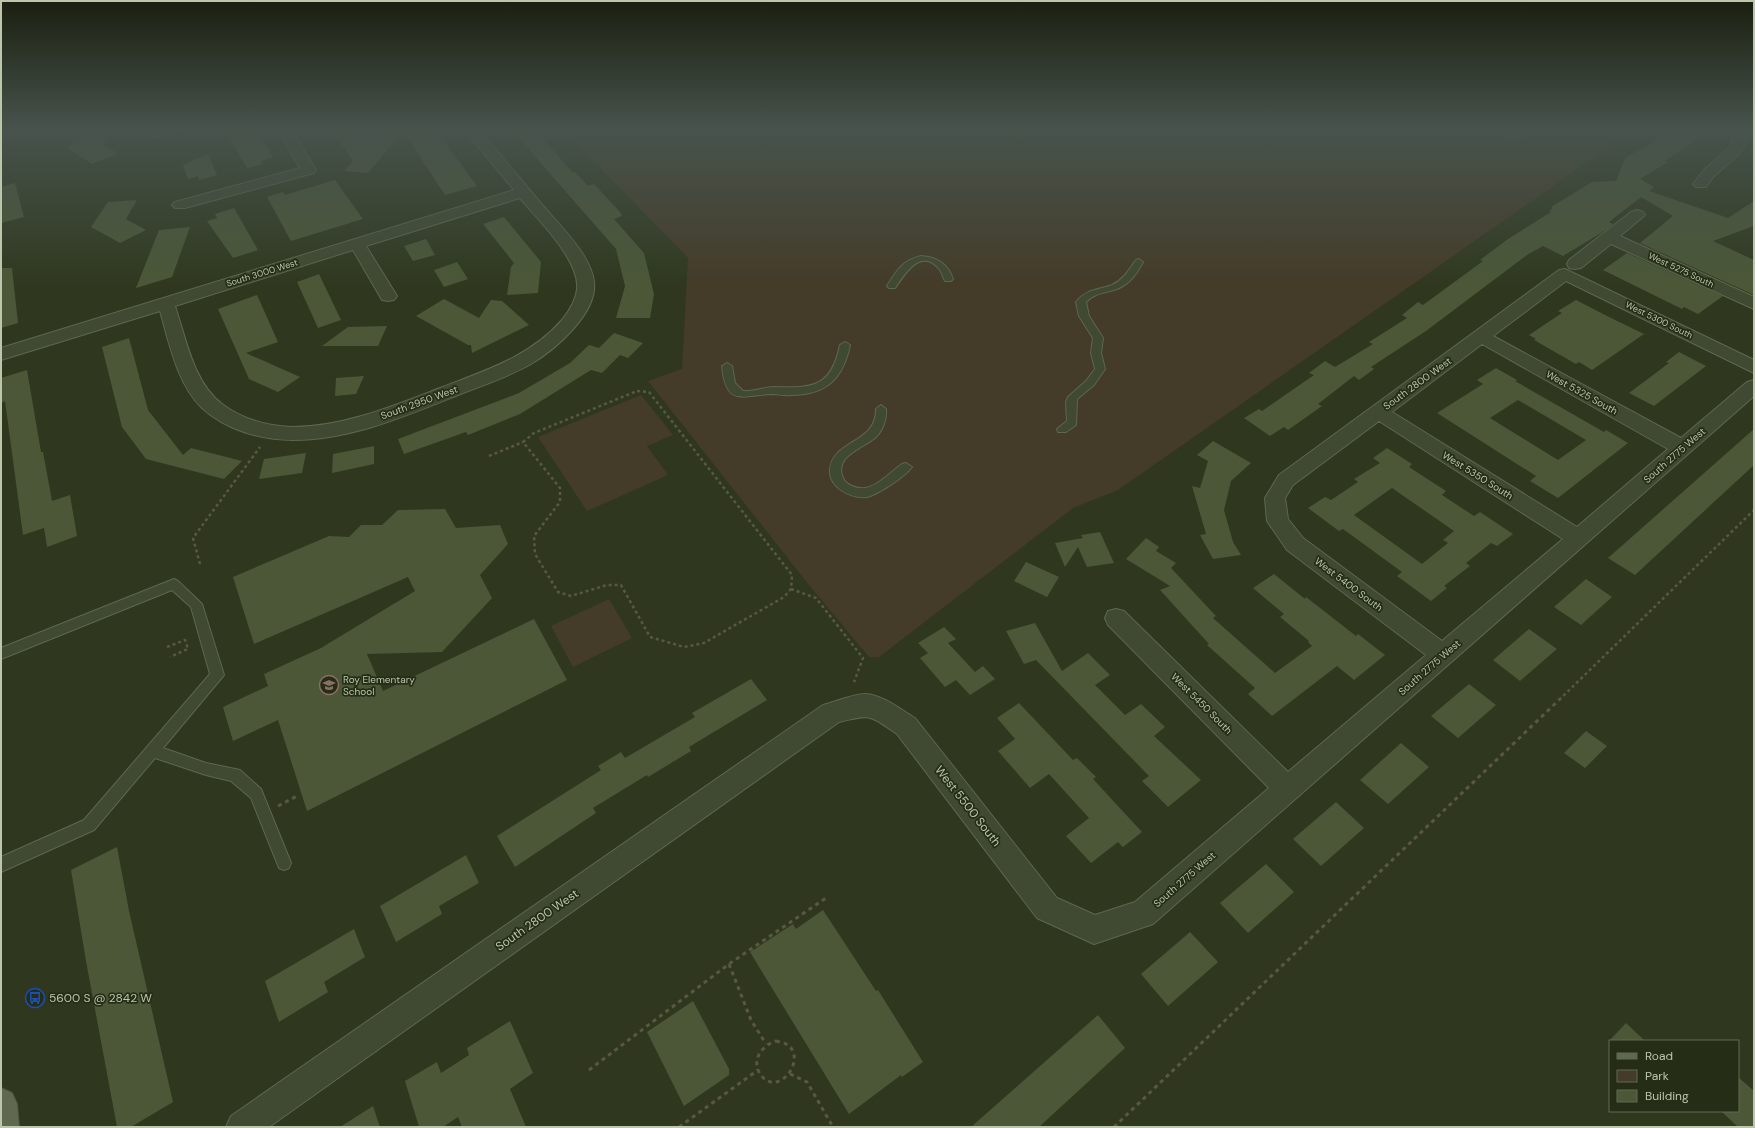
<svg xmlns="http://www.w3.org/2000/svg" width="1755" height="1128" viewBox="0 0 1755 1128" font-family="'DM Sans',sans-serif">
  <rect width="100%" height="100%" fill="#2f381e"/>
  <path fill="#443b28" d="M562,129h1073l-517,361 -45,18 -194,149h-10l-60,-72 -161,-204 34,-12 6,-111z
    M641,395l32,40 -26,11 21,29 -81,36 -49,-74z
    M609,599l23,39 -59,29 -22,-41z"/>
  <path fill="#4b5736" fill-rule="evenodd" d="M224,129h32l17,28 -12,4 2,3 -16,4z
    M331,129h30l4,6 22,-6h48l42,57 -32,9 -42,-64 -35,42 -24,-2 9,-10z
    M511,129h21l6,7 2,-1 33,38 2,-1 13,14 6,-2 26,28 2,4 -8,3 30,34 10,41 -4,24h-34l9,-32 -9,-37z
    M1676,129l24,9 -35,23 3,1 -28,17 14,8 -5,4 79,27 26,-17v25l-41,15 41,19v35l-114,-52 33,-27 -32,-19 -32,25 4,2 -7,6 -43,26 -20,-10 -16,9 -101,76 -55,36 3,2 -15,11 -5,-4 -36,28 4,2 -34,24 -4,-3 -14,9 -26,-18 15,-9 3,2 52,-36 -5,-2 16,-12 10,6 38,-23 -4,-2 38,-24 -5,-3 16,-13 5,3 60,-44 -3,-1 28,-21 43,-27 -2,-1 4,-3 -2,-1 41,-25 24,-1 9,-23z
    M111,130l-8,14 15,10 -26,10 -24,-15 6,-11h6l3,-5z
    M208,154l9,21 -18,5 -1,-4 -10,3 -5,-14z
    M335,180l28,39 -72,22 -24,-44 16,-5 2,3z
    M15,183l9,34 -23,6v-36z
    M137,200l-11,19 20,11 -26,13 -29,-16 17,-25z
    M234,208l24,42 -25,8 -26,-37 10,-3 -2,-4z
    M504,217l37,45 -3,31 -31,2 4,-28 3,-4 -31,-39z
    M190,227l-18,50 -36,11 23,-58z
    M426,239l9,16 -22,6 -9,-15z
    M1627,253l96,43 -25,18 -14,-7 -2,2 -79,-39z
    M457,262l11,17 -24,8 -10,-17z
    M1,268h11l6,55 -17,5z
    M319,274l22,46 -23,8 -21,-46z
    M257,295l21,47 -32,11 54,24 -22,15 -29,-13 -31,-70z
    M444,299l35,19 12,-18 11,1 27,24 -57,28 -1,-8h-3l-52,-29z
    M1576,300l35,18 33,16 -52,36 -13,-8 -3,2 -42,-24 2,-1 -7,-4 33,-22 -4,-2z
    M387,326l-9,20h-56l26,-19z
    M614,333l29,10 -15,15 -8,-3 -18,18 -11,-3 -71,44 -52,21 -2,-3 -62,22 -6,-15 121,-46 51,-30 19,-18 10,3z
    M129,338l19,72 35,45 8,-7 51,13 -18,18 -78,-20 -24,-32 -20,-80z
    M1679,352l27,14 -52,40 -25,-13 40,-30 -3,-1z
    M1496,368l21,12 -2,1 89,51 2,-2 22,13 -70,55 -28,-17 6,-5 -99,-63 46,-29 -6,-4zM1518,400l68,40 -28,20 -68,-42z
    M27,370l14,82h2l9,49 18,-6 7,41 -30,11 -3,-19 -21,7 -18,-134 -4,2v-25z
    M364,376l-8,18 -21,2 1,-18z
    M1754,429v36l-119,110 -27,-17z
    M1213,441l38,22 -20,18 -7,29 9,32 8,13 -28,4 -13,-24 6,-1 -14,-48 8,2 8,-27 -11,-6z
    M374,446v18l-42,9 1,-19z
    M1387,448l25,16 -3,3 37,24 -4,4 32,21 6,-4 33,22 -16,12 -6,-3 -25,20 4,3 -26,20 3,2 -16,13 -34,-25 5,-4 -59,-43 -4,2 -31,-23 17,-11 6,3 27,-18 -4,-3 26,-16 -7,-5zM1392,488l62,43 -11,9 5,3 -26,21 -68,-49z
    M306,453l-4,20 -43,6 5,-20z
    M445,509l11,19 44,-3 8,19 -28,31 12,23 -50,54 -75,2 16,37 151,-72 33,61 -260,131 -29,-91 -45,21 -10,-34 45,-21 -4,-12 57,-26 94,-57 -7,-14 -154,67 -21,-67 96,-41 20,1 12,-12h21l16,-15z
    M1100,532l14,31 -27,4 -9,-20 -13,20 -10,-24 28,-5 -2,-3z
    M1146,538l13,9 -3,4 20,12 -5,5 45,48 -3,2 62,55 37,-27 -4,-4 1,-1 -29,-24 4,-3 -31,-26 21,-14 31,25 1,-2 50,39 2,-2 27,21 -31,25 -17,-14 -65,50 -24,-22 7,-6 -48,-43 2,-1 -49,-54 10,-4 -44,-27z
    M1026,562l33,15 -12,20 -33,-16z
    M1586,579l26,18 -31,28 -27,-18z
    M1035,623l27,48 26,-18 22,22 -15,10 30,30 16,-11 24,23 -11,9 47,44 -33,27 -26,-26 7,-5 -113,-116 -12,4 -18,-33z
    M944,627l12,12 -8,4 27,29 8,-6 12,13 -25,16 -14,-15 -11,7 -25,-29 8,-5 -10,-10z
    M1529,629l28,20 -37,32 -27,-21z
    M751,679l16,21 -78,47 2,4 -43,26 -1,-2 -54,33 3,5 -81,54 -18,-31 104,-66 -3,-4 23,-14 4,6 70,-41 -3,-4z
    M1469,684l27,21 -38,33 -27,-22z
    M1019,703l54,57 4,-2 19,19 -3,2 49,53 -19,15 -5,-5 -27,21 -25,-27 23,-18 -40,-44 -19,14 -32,-37 17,-12 -18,-21z
    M1586,731l21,15 -22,22 -21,-15z
    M1401,743l28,24 -41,37 -28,-24z
    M1336,802l28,26 -43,38 -28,-27z
    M117,847l12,64 44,191 -42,25h-14l-31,-166 -15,-91z
    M466,855l13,28 -40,23 3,8 -46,28 -16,-36z
    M1266,864l28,28 -46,41 -28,-30z
    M823,910l53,81 2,-1 45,72 -21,15 -1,-2 -52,39 -99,-162 43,-28 3,5z
    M354,929l11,28 -41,25 4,10 -49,30 -14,-41z
    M1190,932l28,30 -50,44 -27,-32z
    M693,1001l36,68v6l-45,31 -37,-74z
    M1098,1015l27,33 -86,79h-68z
    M510,1021l23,52 -23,16 16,38h-64l-4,-10 -15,10h-24l-14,-46 32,-19 4,11 28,-18 -2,-7z
    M1626,1023l19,18h-36z
    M1738,1077l16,14v36h-16l-17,-16h17z
    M373,1106l7,21h-40z"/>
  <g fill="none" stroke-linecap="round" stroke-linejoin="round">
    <g stroke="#5e674f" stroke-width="2">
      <path id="service" d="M1526,129h12l-29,8 -4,-2z
        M921,256c16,1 27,8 32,23l-2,2h-6c-2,-4 -3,-8 -5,-11 -19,-24 -35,4 -45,18h-6l-2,-2c10,-16 16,-26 34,-30z
        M1139,259l4,3c-6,11 -13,22 -26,27 -11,4 -23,4 -31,13l3,14 14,22 -2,15 4,16 -11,16 -17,14 -1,26 -10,7h-8l-1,-3 10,-8 -1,-19 2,-5 18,-16 9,-12 -4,-16 2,-15 -14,-22 -3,-14c10,-13 23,-12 36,-17 11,-5 17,-15 24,-25z
        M845,342l5,3c-7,34 -24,50 -59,50 -7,1 -13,-1 -19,-1 -29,1 -46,14 -50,-28l5,-3 5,3 3,17 8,8c11,1 21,-4 31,-4 39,1 57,1 66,-42z
        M881,405l5,4c1,10 -3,21 -10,28 -12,11 -40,18 -34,38 1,5 5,9 10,11 20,9 35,-12 50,-22l4,-1 6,4c-6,9 -35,28 -45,30 -16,2 -39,-10 -37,-28 3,-29 47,-26 46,-60z
        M174,579l4,2 24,23 22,71 -61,73 43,15 34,7 21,19 30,74 -2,5 -5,2 -5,-2 -28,-70 -20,-17 -25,-6 -51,-17 -61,72 -93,42v-15l83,-37 126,-146 -19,-67 -19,-17 -171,69v-11z"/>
    </g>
    <g stroke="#5e674f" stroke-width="2">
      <path id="minor" d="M154,129h24l-2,3c-9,2 -18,6 -27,4l-2,-3 2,-3z
        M277,129h14l25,41 -2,3 -129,35h-10l-3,-3 3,-3 125,-34z
        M464,129h14c21,24 41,48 61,72 18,22 52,53 55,81 4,31 -39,68 -63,82 -23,13 -48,21 -73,31 -52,21 -108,45 -165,45 -32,0 -67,-10 -91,-32 -25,-24 -33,-66 -42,-97l-159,49v-12l513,-158zM520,198c18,22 60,62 57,91 -1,11 -8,22 -15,31 -32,37 -78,51 -122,68 -47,18 -97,39 -148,39 -26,-1 -50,-8 -70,-23 -29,-22 -36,-66 -47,-98l178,-56 29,50 6,1 6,-1 3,-4 -31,-50z
        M1736,129h14l-6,17 -6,9 -24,21 -8,11h-10l-3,-3 11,-14 24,-21z
        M1637,210l6,2 2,3 -25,21 134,61v12l-143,-65 -30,24 -6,1 -6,-1 -2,-4 2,-4 62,-48z
        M1565,269l189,91v13l-188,-92 -73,55 188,102 66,-56 7,-2v16l-601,528 -59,20 -57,-26 -140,-184c-28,-19 -25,-20 -58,-12l-570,405h-43l5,-11 592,-411c11,-3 31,-11 42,-11 18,1 35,15 50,24l142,180 38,17 40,-13 134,-114 -161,-163 -3,-7 3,-7 8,-2 8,2 164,161 138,-117 -139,-105 -20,-29 -2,-23 14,-23 280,-205zM1482,344l186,105 -91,78 -185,-115zM1379,421l184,118 -121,102 -139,-103 -15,-19 -3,-21 8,-13z"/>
    </g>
    <g stroke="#4c553e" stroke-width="2">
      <path id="primary" d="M1,1088l11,5 5,11 2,23h-18z"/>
    </g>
    <path stroke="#5a5841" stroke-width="2.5" stroke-dasharray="3 3" stroke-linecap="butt" d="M637,391l12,1 143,183 -1,14 -7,8 -80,46 -20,4 -34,-10 -29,-52h-14l-36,11 -13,-4 -23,-38 -1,-18 26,-34v-14l-37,-46 11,-9z
      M489,456l34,-14
      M200,564l-7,-26 67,-91
      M791,589l25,9 47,60 -9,24
      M167,647l18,-7 3,9 -18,8
      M1559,700l195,-190"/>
    <path stroke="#5a5841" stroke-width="3" stroke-dasharray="4 4" stroke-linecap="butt" d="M278,806l19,-10
      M729,964l22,56 15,24
      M776,1041c4,1 9,2 12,4 20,16 -13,56 -29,27 -7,-14 4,-27 17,-31z
      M589,1070l140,-106 97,-66
      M790,1074l17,8 26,45
      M679,1127l79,-57
      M1114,1127l446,-428"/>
    <use href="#service" fill="#404931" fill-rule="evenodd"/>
    <use href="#minor" fill="#404931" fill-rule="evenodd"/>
    <use href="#primary" fill="#60694f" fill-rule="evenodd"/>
  </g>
  <linearGradient id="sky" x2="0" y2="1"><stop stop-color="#1a1f10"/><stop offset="0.45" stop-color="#47534c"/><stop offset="1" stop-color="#47534c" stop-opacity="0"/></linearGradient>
  <rect width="1755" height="287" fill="url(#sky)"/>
  <defs>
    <g id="school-ring" transform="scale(1)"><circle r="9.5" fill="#252d17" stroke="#8d6e63" stroke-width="1.5"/><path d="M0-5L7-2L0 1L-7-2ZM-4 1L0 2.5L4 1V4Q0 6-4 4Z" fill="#8d6e63"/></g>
    <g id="bus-ring" transform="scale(1)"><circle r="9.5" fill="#252d17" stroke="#1a4fb4" stroke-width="1.5"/><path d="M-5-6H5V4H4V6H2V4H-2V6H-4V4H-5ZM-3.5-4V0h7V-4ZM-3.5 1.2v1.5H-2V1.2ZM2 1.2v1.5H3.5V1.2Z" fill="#1a4fb4"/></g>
  </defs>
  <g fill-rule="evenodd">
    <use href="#school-ring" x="329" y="685"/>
    <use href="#bus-ring" x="35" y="998"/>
  </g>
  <g text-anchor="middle" stroke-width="3.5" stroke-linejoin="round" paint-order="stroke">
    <g font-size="9" fill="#bbc6ab" stroke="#252d17">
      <text transform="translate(1681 270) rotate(25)" y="3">West 5275 South</text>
      <text transform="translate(262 273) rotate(-17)" y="3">South 3000 West</text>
      <text transform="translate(1659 320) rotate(26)" y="3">West 5300 South</text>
    </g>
    <g font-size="10" fill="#bbc6ab" stroke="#252d17">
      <text transform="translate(1417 383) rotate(-36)" y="4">South 2800 West</text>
      <text transform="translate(1582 392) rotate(29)" y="4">West 5325 South</text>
      <text transform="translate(419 402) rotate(-20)" y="4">South 2950 West</text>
      <text transform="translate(1674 455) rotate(-41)" y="4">South 2775 West</text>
      <text transform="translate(1478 475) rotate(32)" y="4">West 5350 South</text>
      <text transform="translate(1349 584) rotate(37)" y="4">West 5400 South</text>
      <text transform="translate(1429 667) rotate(-41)" y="4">South 2775 West</text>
      <text transform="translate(1202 703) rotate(45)" y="4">West 5450 South</text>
      <text transform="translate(1184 879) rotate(-41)" y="4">South 2775 West</text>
    </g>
    <g font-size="10" fill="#bbc6ab" stroke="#252d17" text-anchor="start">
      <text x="343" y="683">Roy Elementary<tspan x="343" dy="12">School</tspan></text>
    </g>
    <g font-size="12" fill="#bbc6ab" stroke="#252d17">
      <text transform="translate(968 806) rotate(52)" y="4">West 5500 South</text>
      <text transform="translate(537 920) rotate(-35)" y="4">South 2800 West</text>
    </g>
    <g font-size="12" fill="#bbc6ab" stroke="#252d17" text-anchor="start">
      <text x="49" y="1002">5600 S @ 2842 W</text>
    </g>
  </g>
  <rect width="1755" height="1128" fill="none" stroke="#bbc6ab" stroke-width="4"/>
  <rect x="1609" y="1040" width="130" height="72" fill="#252d17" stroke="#616a52"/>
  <rect x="1617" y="1053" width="20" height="6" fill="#60694f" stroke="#616a52"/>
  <text x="1645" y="1060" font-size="12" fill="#bbc6ab">Road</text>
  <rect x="1617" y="1070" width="20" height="12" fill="#443b28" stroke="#616a52"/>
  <text x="1645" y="1080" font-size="12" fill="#bbc6ab">Park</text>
  <rect x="1617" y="1090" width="20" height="12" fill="#4b5736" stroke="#616a52"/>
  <text x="1645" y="1100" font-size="12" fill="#bbc6ab">Building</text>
</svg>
